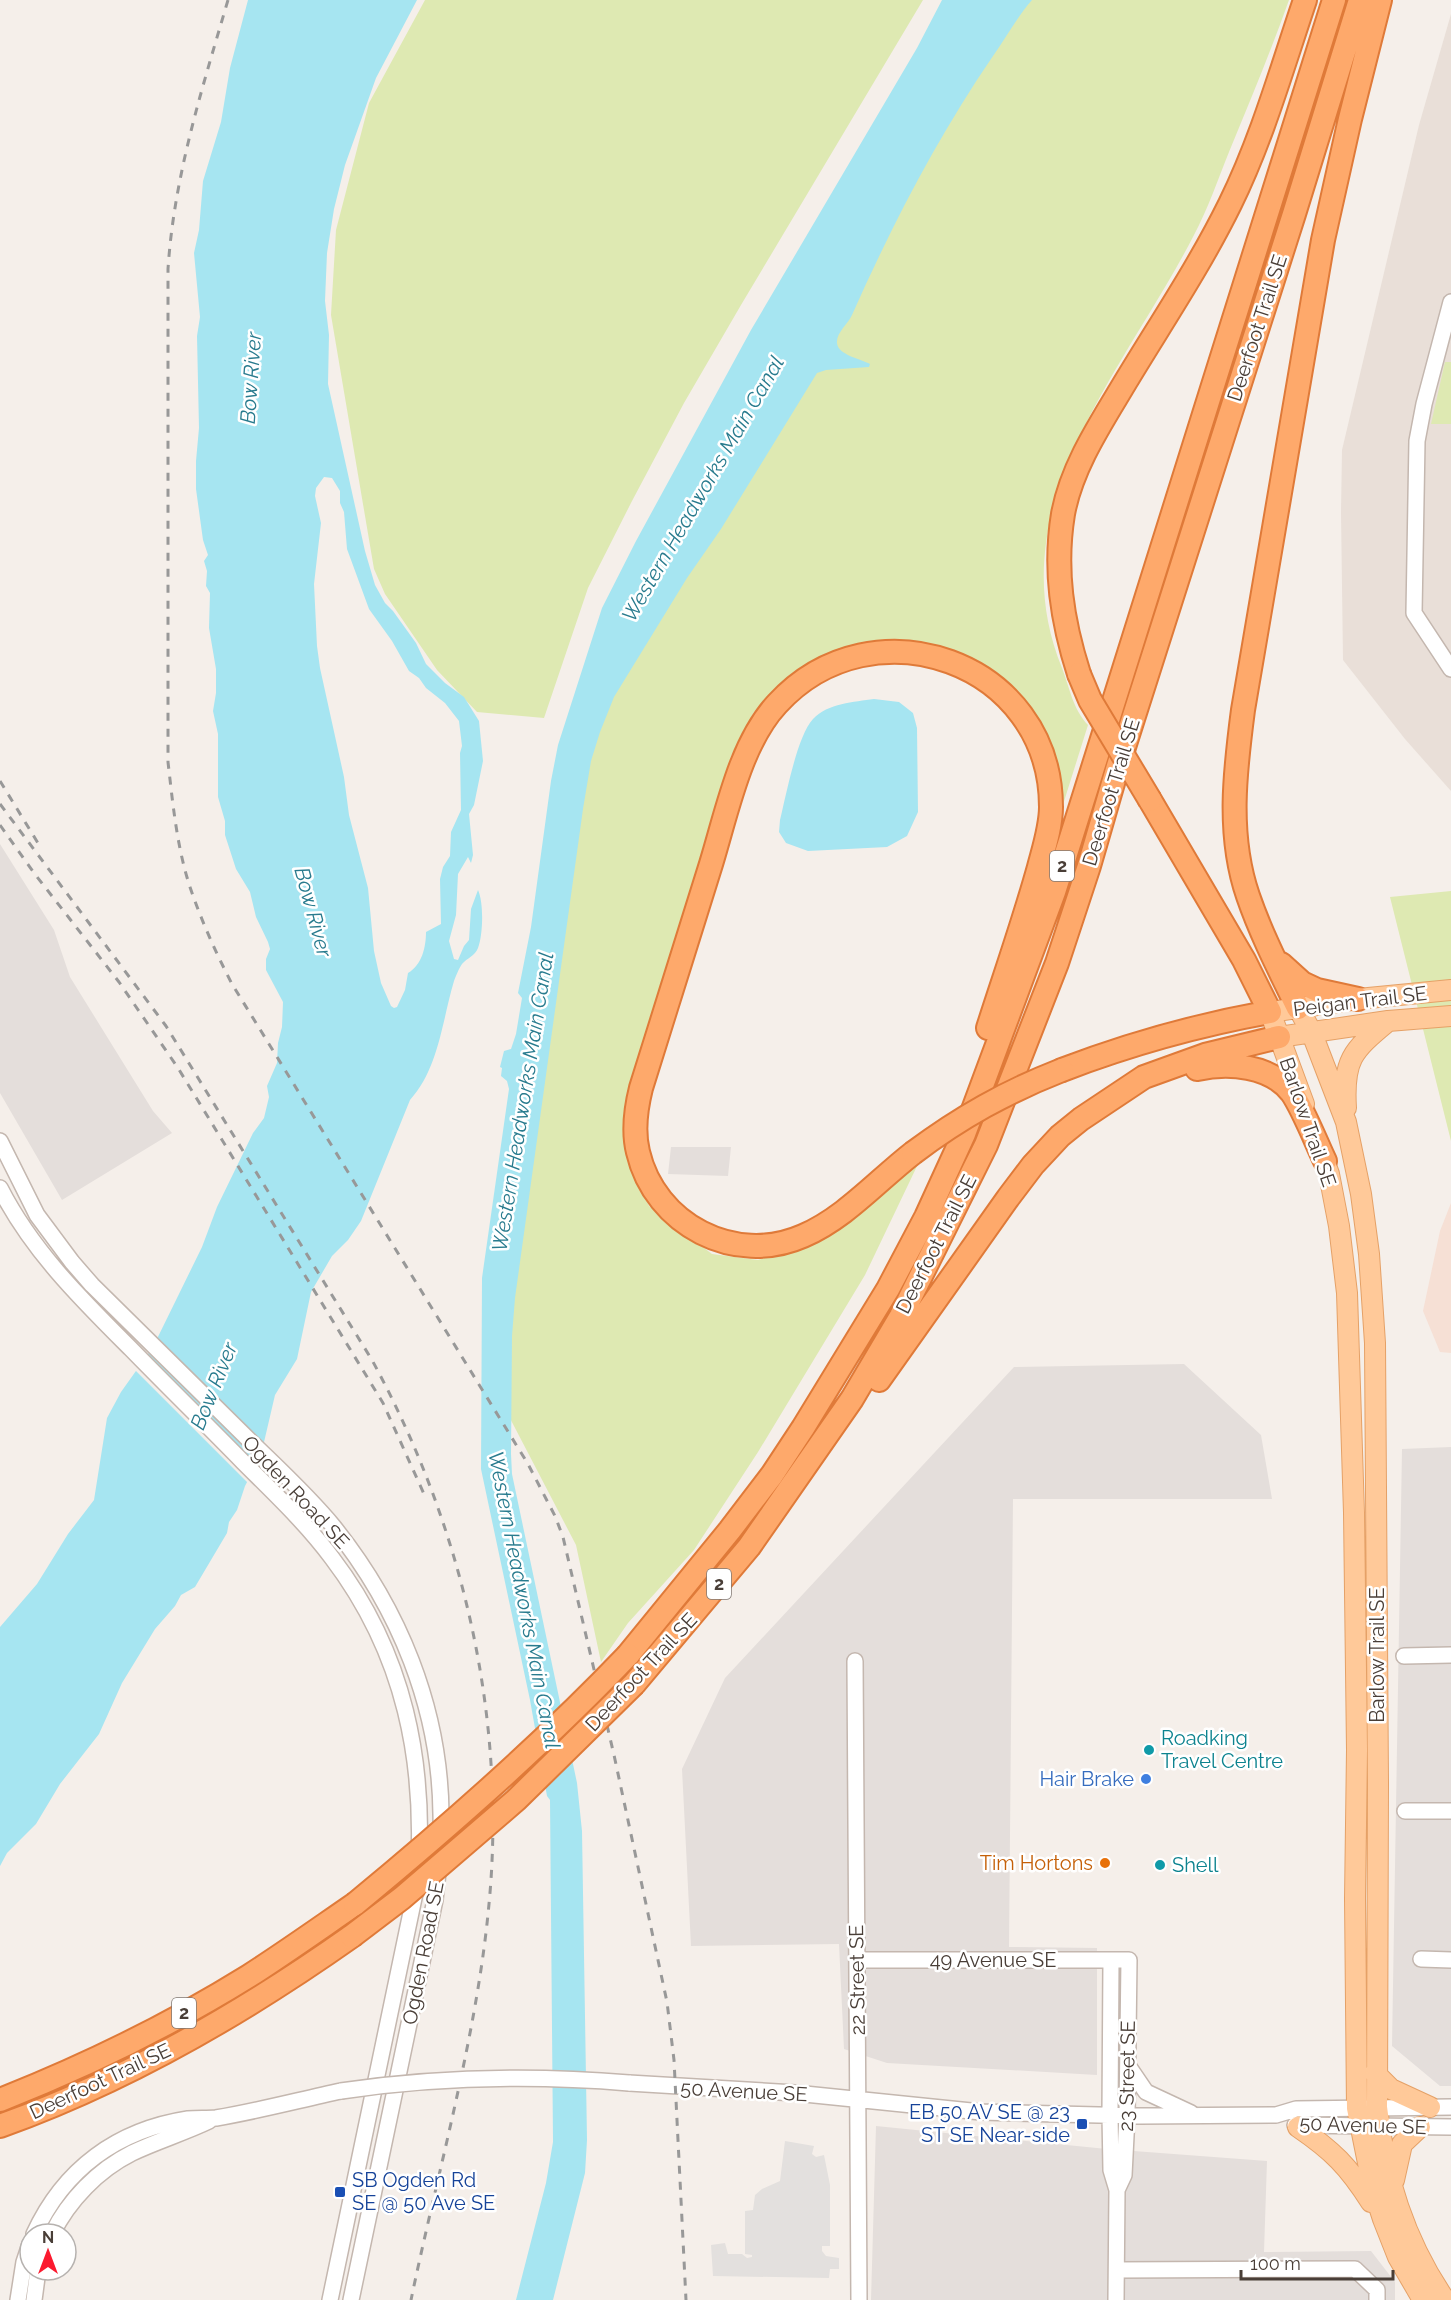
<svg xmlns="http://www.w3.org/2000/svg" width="1451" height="2300" viewBox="0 0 1451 2300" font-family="Raleway,sans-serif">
  <rect width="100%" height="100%" fill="#f5efea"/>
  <path fill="#e9dfd8" d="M1451,14v777l-46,-52 -62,-79 -2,-148 1,-62 77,-325z"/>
  <path fill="#f6e0d5" d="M1451,1203v150l-11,-1 -17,-41 17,-80z"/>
  <path fill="#e4dedb" d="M0,844l54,86 16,47 83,134 19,22 -110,67 -62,-107z
    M671,1147h60l-3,29 -60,-2z
    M1184,1364l77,71 11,64h-259l-4,448 88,1v127l-210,-12 -43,-14 -5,-105 -148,2 -9,-177 43,-91 289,-311z
    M1451,1447v639h-11l-48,-40 10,-597z
    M876,2126l231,23 160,12 -3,91 107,-1 24,31v18h-524z"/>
  <path fill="#dee9b2" d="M425,0h498l-182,305 -57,98 -52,98 -44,87 -44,130 -67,-6 -40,-42 -52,-76 -11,-25 -43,-254 5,-85 33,-127z
    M1017,0h272c-18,51 -39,101 -60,152 -11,27 -21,57 -35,83 -69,135 -198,271 -132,433 8,21 11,41 26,57l-27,86 -32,-101 -24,-31 -48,-26 -114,-3 -53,26 -36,36 -23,44 -106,356 6,49 18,45 63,48 46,6 65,-20 48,-36 48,-42 -54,113 -107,177 -64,98 -66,73 -27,39 -25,-117 -75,-144 8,-140 83,-536z
    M1445,362h6v62h-20z
    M1451,891v250l-61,-244z"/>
  <path fill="#e3e0de" d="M785,2141l29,5 -2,8 4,3 8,-2 6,30v61h-8v5l4,5 13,2v11h-9l-1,9 -116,-2 -2,-31 14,-2 3,11h14l5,4 5,-1v-2l-7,-1v-43l8,-1 2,-15 7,-6 18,-8z"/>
  <path fill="#a6e5f1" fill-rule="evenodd" d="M248,0h169l-41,78 -31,87 -11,44 -7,44 -2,48 4,34 -1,49 37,167 10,34 10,18 8,8 23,32 10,21 19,19 19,14 15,24 4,40 -9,44 -5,9 4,41 -2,8 -3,-6 -10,17 -2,41 -7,26 5,18 4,1 6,-14 5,-6 2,-31 7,-19c6,13 5,45 0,58 -3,8 -11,10 -16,16 -3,4 -6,12 -8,17 -12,40 -15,87 -44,119l-49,121 -13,19 -16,16 -21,36 -14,67 -22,36 -14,60 -16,31 -8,24 -8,12 -2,11 -32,54 -14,8 -6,11 -20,23 -33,54 -23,51 -39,50 -24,40 -29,29 -7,13v-239l37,-43 31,-50 26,-34 13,-82 14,-26 32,-45 49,-100 15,-40 36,-74 11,-15 5,-21 -2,-11 10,-23 1,-20 4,-16 1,-25 -17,-32v-11l4,-10 -2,-7 -12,-25 -6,-25 -14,-23 -11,-34v-14l-7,-24v-63l-5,-23 3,-18v-24l-7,-41 1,-35 -4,-7 1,-15 -3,-10 4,-6 -5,-15 -7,-51v-28l3,-33 -2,-92 3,-19 -6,-64 5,-23 4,-49 18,-59 9,-54zM324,477l8,1 8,13v12l4,9 3,37 22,60 23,32 17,30 10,7 7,10 19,15 14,18 3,25 -2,7 1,57 -10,22 -1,24 -7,11 -3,12 1,45 -15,8c0,15 -4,33 -18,41l-3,17 -8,17 -3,1 -3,-2 -10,-23 -7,-32 -6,-63 -19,-73 -5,-38 -24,-109 -3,-22 -3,-62 7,-61 -6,-27 1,-8z
    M942,0h90c-15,17 -26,38 -39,56 -56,82 -101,169 -141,259 -4,9 -16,18 -15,28 1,12 24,16 33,21l-1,3 -43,3 -9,3 -96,156 -34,49 -73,119 -14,35 -9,29 -8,48 -68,489 -3,38 -1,118 1,20 65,309 5,48 5,309 -2,33 -32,127h-37l30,-117 7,-41 -3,-342 -3,-4 -17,-96 -49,-231 1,-191 27,-189 -2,-8 -6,-5 1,-8 -2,-1 4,-16 7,-2 5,-15 6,-36 -4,-5 13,-66 20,-146 7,-36 44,-137 34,-67 115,-211 166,-282z
    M874,699l25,3 14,11 4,15 1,84 -11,24 -20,11 -79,4 -22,-8 -7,-11 1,-12c6,-24 17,-84 33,-101 15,-16 41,-17 61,-20z"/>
  <path fill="#f5efea" d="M145,1354l113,112 -9,18 -115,-115z"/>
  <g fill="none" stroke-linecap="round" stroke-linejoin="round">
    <g stroke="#c4b7af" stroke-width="18">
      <path id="minor" d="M1451,302l-27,102 -7,37 -3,172 37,56
        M0,1141l37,74 35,47 20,23c50,49 99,98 149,147 31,31 64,60 92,94 66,82 107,182 108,288 1,29 -3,58 -6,86l-84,400
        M0,1188c32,63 82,112 131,161 37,38 75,75 112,113 31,31 63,61 89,96 73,96 94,204 86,321l-88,421
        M1404,1656l47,-1
        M855,1661l4,639
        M1405,1811h46
        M1421,1959l30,1
        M857,1960h272l-2,156 -3,59 -7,15
        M1111,1961l-1,154 1,55 6,20 -1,110
        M1129,2067l17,25 45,21
        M629,2083l166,10 186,19 159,4 136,-1 20,-6 155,-2
        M1295,2125l156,2
        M34,2234c30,-65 83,-104 154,-115 9,-1 19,0 28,-1 42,-7 83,-18 125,-27
        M52,2234c17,-34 46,-64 80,-81 25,-12 52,-20 77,-32
        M1117,2270l238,-1 22,21v10
        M18,2300l6,-38 6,-18
        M34,2300l4,-30"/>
    </g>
    <g stroke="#e5a167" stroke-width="22">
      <path id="major" d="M1298,1008l13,23 35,91 15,72 8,60 6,89 3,440 -1,324c7,69 29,136 68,193
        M1279,1037l109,-16 63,-5
        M1304,1104l-34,-92 88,-13 93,-9
        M1346,1108c-3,-48 6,-57 41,-86
        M1319,1146l10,28 10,52 8,67 7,220 3,237 -2,149 2,209 16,80 10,31 15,38 25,43
        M1375,2073l16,16 39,18
        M1298,2127c35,24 50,39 73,75
        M1394,2180l8,-36 18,-17"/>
    </g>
    <g stroke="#df7a39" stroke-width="26">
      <path id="highway" d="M1079,674c-17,-53 -25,-105 -16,-160 8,-44 34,-85 57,-123 37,-62 78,-122 110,-187 32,-65 52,-136 75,-204
        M1281,964l21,19 15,7 41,9
        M1298,1008c-18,-37 -37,-74 -50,-112 -21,-61 -13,-125 -5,-186l80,-470 27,-121 30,-119
        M1197,1069c31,-7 74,-4 95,24 11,16 24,49 33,68
        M1062,1070c68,-26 136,-45 208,-58l-26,-52 -94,-160
        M913,1153c-36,28 -68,65 -110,83 -68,30 -148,-11 -165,-84 -5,-20 -2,-44 3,-64 23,-75 47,-149 70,-224 16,-52 29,-120 66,-160 96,-105 274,-42 274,103 0,20 -7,41 -12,60 -15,54 -34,108 -51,161
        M879,1380l129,-182 25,-33 27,-29 21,-17 63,-42 61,-22 74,-18
        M628,1655l102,-125 42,-55 31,-47 85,-139 38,-72 38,-83 90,-242 280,-892
        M634,1684l115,-137 103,-148 49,-83 85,-171 71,-182 32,-97 29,-100 176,-552 66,-214
        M0,2100c86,-34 170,-75 249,-124 36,-23 71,-48 106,-72
        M0,2126c126,-45 243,-113 352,-190"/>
    </g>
    <use href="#minor" stroke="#fff" stroke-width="15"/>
    <use href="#major" stroke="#ffc999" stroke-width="20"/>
    <use href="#highway" stroke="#fea96b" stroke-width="22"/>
    <path stroke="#989898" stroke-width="3" stroke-dasharray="8 8" stroke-linecap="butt" d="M228,0c-26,89 -54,176 -60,269v493c5,43 9,87 23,128 11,32 25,63 41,94l296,480 27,52 8,21 51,218 53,247 7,58 12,240
      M0,781l41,67
      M0,804l166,222 206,334c90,165 135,356 117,544 -12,131 -51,266 -78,396
      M0,825l34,48 85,109 59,86 205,335 41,91"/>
    <g stroke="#c4b7af" stroke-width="18" stroke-linecap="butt">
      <path id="minor-bridge" d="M341,2091c96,-14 192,-16 288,-8"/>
    </g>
    <g stroke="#df7a39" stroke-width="26" stroke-linecap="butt">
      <path id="highway-bridge" d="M1079,674l11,26 60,100
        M913,1153c48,-36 93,-61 149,-83
        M355,1904c96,-79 187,-159 273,-249
        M352,1936l50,-38 114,-98 118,-116"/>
    </g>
    <use href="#minor-bridge" stroke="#fff" stroke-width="15"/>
    <use href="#highway-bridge" stroke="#fea96b" stroke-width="22"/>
  </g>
  <g fill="#0f9aa8" stroke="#fff" stroke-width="2">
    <circle cx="1149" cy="1750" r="6"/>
    <circle cx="1160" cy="1865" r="6"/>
  </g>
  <circle fill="#3f7fe0" stroke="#fff" stroke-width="2" cx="1146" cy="1779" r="6"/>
  <circle fill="#e8710a" stroke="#fff" stroke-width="2" cx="1105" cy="1863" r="6"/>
  <g fill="#1a4fb4" stroke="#fff" stroke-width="2">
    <rect x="1076" y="2118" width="12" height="12" rx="3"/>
    <rect x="334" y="2186" width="12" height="12" rx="3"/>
  </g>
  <g text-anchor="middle" stroke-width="5" stroke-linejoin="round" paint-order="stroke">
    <g fill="#fff" stroke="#807873" stroke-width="1.5">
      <rect x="1050" y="851" width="24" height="30" rx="4.5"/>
      <rect x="707" y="1569" width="24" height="30" rx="4.5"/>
      <rect x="172" y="1998" width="24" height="30" rx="4.5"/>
    </g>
    <g font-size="18" font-weight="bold" fill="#493e37">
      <text x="1062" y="872">2</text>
      <text x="719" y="1590">2</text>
      <text x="184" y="2019">2</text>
    </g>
    <g font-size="20" fill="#493e37" stroke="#fff">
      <text transform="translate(1257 328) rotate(-72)" y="7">Deerfoot Trail SE</text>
      <text transform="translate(1111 792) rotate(-73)" y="7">Deerfoot Trail SE</text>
      <text transform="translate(1360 1001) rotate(-7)" y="7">Peigan Trail SE</text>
      <text transform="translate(1308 1122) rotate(71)" y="7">Barlow Trail SE</text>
      <text transform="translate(936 1244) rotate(-63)" y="7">Deerfoot Trail SE</text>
      <text transform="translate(296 1492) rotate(47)" y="7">Ogden Road SE</text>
      <text transform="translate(1377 1655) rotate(-90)" y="7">Barlow Trail SE</text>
      <text transform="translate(641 1672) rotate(-47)" y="7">Deerfoot Trail SE</text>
      <text transform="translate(423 1953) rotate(-79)" y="7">Ogden Road SE</text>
      <text x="993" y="1967">49 Avenue SE</text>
      <text transform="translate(857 1980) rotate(-91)" y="7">22 Street SE</text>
      <text transform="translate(1127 2076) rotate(-89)" y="7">23 Street SE</text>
      <text transform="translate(100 2081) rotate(-25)" y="7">Deerfoot Trail SE</text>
      <text transform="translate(744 2091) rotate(3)" y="7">50 Avenue SE</text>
      <text transform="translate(1363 2125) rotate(2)" y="7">50 Avenue SE</text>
    </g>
    <g font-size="20" fill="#0d838f" stroke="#fff" text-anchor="start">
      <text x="1161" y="1745">Roadking<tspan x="1161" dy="23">Travel Centre</tspan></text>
      <text x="1172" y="1872">Shell</text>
    </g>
    <g font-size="20" fill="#366cbe" stroke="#fff" text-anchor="end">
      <text x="1134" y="1786">Hair Brake</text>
    </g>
    <g font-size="20" fill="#c56008" stroke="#fff" text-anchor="end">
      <text x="1093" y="1870">Tim Hortons</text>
    </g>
    <g font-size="20" fill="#164399" stroke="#fff" text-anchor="end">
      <text x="1070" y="2119">EB 50 AV SE @ 23<tspan x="1070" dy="23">ST SE Near-side</tspan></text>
      <text x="352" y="2187" text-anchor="start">SB Ogden Rd<tspan x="352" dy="23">SE @ 50 Ave SE</tspan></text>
    </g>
    <g font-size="21" font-style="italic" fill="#287b8e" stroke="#fff">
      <text transform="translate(251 378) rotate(-86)" y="7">Bow River</text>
      <text transform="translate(703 489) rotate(-60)" y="7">Western Headworks Main Canal</text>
      <text transform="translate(313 912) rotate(75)" y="7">Bow River</text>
      <text transform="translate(523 1102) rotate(-81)" y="7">Western Headworks Main Canal</text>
      <text transform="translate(214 1386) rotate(-68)" y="7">Bow River</text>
      <text transform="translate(524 1600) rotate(79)" y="7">Western Headworks Main Canal</text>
    </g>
  </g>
  <g transform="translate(48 2252)"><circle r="28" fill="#ffffff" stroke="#b6b2af" stroke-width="1.5"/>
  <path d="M0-4.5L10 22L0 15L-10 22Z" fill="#fb1a2f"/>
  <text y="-9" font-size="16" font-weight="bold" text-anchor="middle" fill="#493e37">N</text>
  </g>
  <path d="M1241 2270v9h152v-9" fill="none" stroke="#493e37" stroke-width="3"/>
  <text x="1250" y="2270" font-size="18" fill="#493e37" stroke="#ffffff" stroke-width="4.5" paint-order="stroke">100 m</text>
</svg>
